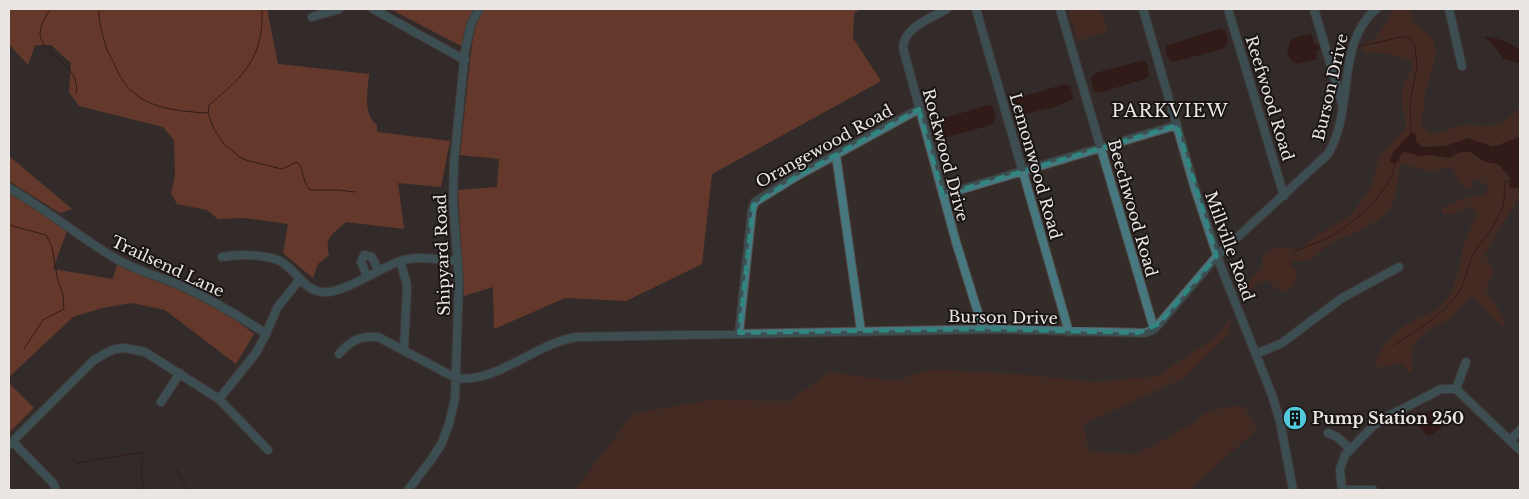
<svg xmlns="http://www.w3.org/2000/svg" width="1529" height="499" viewBox="0 0 1529 499" font-family="'Libre Baskerville',serif">
  <rect width="100%" height="100%" fill="#332c29"/>
  <path fill="#582919" d="M1068,9h33l7,23 -31,9z
    M1394,9h17l2,12c7,8 17,10 21,21 6,17 -7,39 -10,56 -1,4 1,7 0,11 -1,4 -4,10 -2,15 1,4 7,8 11,9 13,1 20,-9 33,-8 29,1 33,4 54,-18v30l-27,10 -25,-9 -22,8 -23,1 -7,-5 -26,18 4,3 4,-2 4,-8 4,-1 14,4 11,-1 18,3 12,-6h9l15,10 13,2 21,25 1,-1v9l-15,23 -20,35 9,18 -7,12 -1,6c5,6 20,29 19,36 -11,-4 -20,-20 -30,-29h-6c-7,6 -10,14 -18,20 -12,9 -31,13 -37,28 -3,7 -2,16 -2,24l-3,3 -9,-10 -22,5 -3,-4c5,-19 22,-34 39,-44 11,-7 21,-6 30,-17 14,-16 15,-41 21,-61 3,-9 8,-19 12,-28l-6,-8 -19,8h-10v-6l23,-10 19,-4 5,-8 -19,-9 3,8 -4,4h-5v-5l-5,-1 -5,-13 -4,-3 -19,5 -30,-8c-6,16 0,27 -11,44 -12,18 -45,27 -63,38 -6,4 -11,12 -18,14 -5,2 -11,1 -16,1l-2,4c2,2 4,4 5,6 3,8 -4,22 -14,20 -8,-1 -9,-9 -16,-11l-8,3 -14,11 8,-16 10,-10 1,-13c10,-9 23,-8 35,-5l21,-16 27,-16 7,-6 18,-24 8,-32 26,-27 1,-10 -3,-8 -2,-19 11,-25v-4c-12,-8 -33,-11 -47,-10l-3,-3v-5l12,-6 14,-18 3,-9z
    M1232,317l-3,17 -45,44 -100,46 4,25 6,3 43,2 58,-32c10,-13 34,-16 49,-16l13,23 -67,61h-616l60,-77 77,-13 79,1 39,-29 66,9 35,-12 100,6 63,7 56,-5 8,-1 59,-39z"/>
  <path fill="#a04b2e" d="M9,9h258l11,55 91,10c-1,16 -7,40 8,51v7l73,9 -9,46 -43,-4 6,46 -58,-7c-13,12 -22,14 -17,33l-11,9 -5,14 -30,-25 5,-29 -44,-6 -26,1 -11,-9 -30,-6 -6,-11 4,-17 -1,-36 -11,-13 -84,-21 -10,-14 2,-29 -20,-18h-16l-7,20 -19,-21z
    M390,9h84l-5,10 -6,28z
    M483,9h379l-8,4 -1,25 28,43 -169,93 -10,90 -76,37 -61,-3 -71,31 -1,-42 -29,9 -6,-106 39,-3 2,-28 -39,-4 12,-111 4,-20z
    M9,156l63,53 -12,4 -51,-32z
    M9,190l58,41 -14,38 60,10 4,-15 88,33 49,37 -18,30 -71,-54 -33,-7 -30,5 -29,9 -64,60z
    M9,383l25,25 -25,25z"/>
  <path fill="#300600" d="M1221,28l5,3 2,11 -5,7 -50,13c-7,-4 -8,-9 -7,-16z
    M1312,34l2,9 5,2 1,3 -4,4 1,7 -19,5 -6,-2 -5,-8 3,-13 7,-4z
    M1484,36l16,3 20,10v15l-17,-5 -8,-12z
    M1144,60l3,3 2,13 -4,3 -46,14 -5,-1 -3,-14 4,-5z
    M1065,84l5,2 3,9v4l-15,7 -40,10 -4,-1 -3,-12 3,-4z
    M988,105l5,1c2,8 5,13 -2,19l-50,14c-8,-2 -8,-8 -8,-16l4,-3z
    M1411,133h4l1,9 7,5 23,-1 22,-8 25,9 27,-10v51l-1,1 -10,-2 1,-10 -12,-13 -13,-2 -15,-10h-9l-12,6 -18,-3 -11,1 -14,-4 -4,1 -4,8 -4,3 -4,-3 3,-9z
    M1431,410l5,3 8,12 -12,10 -5,1 -12,-14 3,-6z"/>
  <g fill="none" stroke-linecap="round" stroke-linejoin="round">
    <path stroke="#300600" stroke-width="1" d="M50,9c-4,8 -10,16 -10,25 1,20 43,32 36,60
      M99,9c-1,12 3,23 6,34 3,11 7,15 11,25 16,39 54,43 92,45
      M262,9c2,48 -18,67 -53,96l-1,8 6,16 9,14 18,15 8,3 33,8 15,-7c9,10 4,19 13,28h28l17,2
      M1493,30l7,10
      M1356,47l50,-11 9,8 2,23 -7,36 1,31
      M9,225l37,10 6,12 6,34 5,13 1,15 -21,11 -19,29
      M1295,251c12,-5 25,-9 36,-15 24,-14 61,-44 64,-73
      M1393,345c20,-10 54,-34 66,-53 7,-11 8,-25 14,-37 9,-16 25,-31 30,-49 2,-7 1,-16 2,-24l5,-1
      M73,459l4,4 65,-11c1,12 -2,27 2,38
      M176,469l6,13 7,8"/>
    <g stroke="#504a47" stroke-width="10">
      <path id="minor" d="M373,9l92,51
        M947,9c-16,9 -43,18 -44,39l53,194 27,87
        M976,9l93,323
        M1060,9l94,320
        M1143,9l52,180 26,78 51,128 8,26 13,69
        M1228,9l56,187
        M1314,9l28,94
        M1449,9l13,57
        M312,17l27,-8
        M836,155l25,176
        M9,188c39,22 72,51 111,73 18,10 38,15 57,23 31,14 61,31 89,50
        M943,195l234,-70
        M222,257c16,-3 46,-3 60,5 14,9 22,28 40,30 19,3 58,-24 78,-31 18,-6 40,-1 58,0
        M400,261l6,20 1,7 -3,61
        M367,276l-6,-14 3,-7 8,2 6,14
        M739,333l13,-123 3,-8 42,-26 122,-67
        M339,354c11,-13 22,-19 39,-17l78,41c40,6 82,-36 121,-41l421,-8 147,4 9,-4 5,-5 58,-68 111,-102c27,-45 7,-110 48,-145
        M1256,354l26,-11 60,-45 57,-31
        M1456,389l10,-27
        M219,399l37,-46 10,-19 11,-26 23,-29
        M161,402l19,-29
        M1328,433l9,4 12,11
        M1510,440l10,-10
        M13,442l40,41 3,7
        M9,445l85,-85 12,-7 9,-4 10,-1 20,4 74,47 49,51
        M408,490l23,-30 11,-17 7,-19 6,-26 4,-118 -6,-78 1,-39 11,-112 6,-27 8,-15
        M1342,490l-2,-21 5,-14 28,-29 10,-7 58,-30h15l64,61
        M1346,490h27"/>
    </g>
    <use href="#minor" stroke="#477880" stroke-width="8"/>
  </g>
  <path d="M0 0H1529V499H0ZM919,109l24,86 234,-70 40,131 -58,68 -21,9 -155,-4 -244,4 14,-128 44,-29z" fill="#332c29" fill-opacity=".55" fill-rule="evenodd"/>
  <path fill="none" stroke="#308780" stroke-width="4" stroke-dasharray="10 6" stroke-linejoin="round" d="M919,109l24,86 234,-70 40,131 -58,68 -21,9 -155,-4 -244,4 14,-128 44,-29z"/>
  <defs>
    <g id="building-disc" transform="scale(1.25)"><circle r="9.5" fill="#54cadd" stroke="#191514"/><path d="M-4-6H4V6H1V3H-1V6H-4ZM-2.5-4.3h1.7v1.8h-1.7ZM.8-4.3h1.7v1.8H.8ZM-2.5-1h1.7V.8h-1.7ZM.8-1h1.7V.8H.8Z" fill="#111"/></g>
  </defs>
  <g fill-rule="evenodd">
    <use href="#building-disc" x="1295" y="418"/>
  </g>
  <g text-anchor="middle" stroke-width="4" stroke-linejoin="round" paint-order="stroke">
    <g font-size="16" fill="#ebe6e4" stroke="#191514">
      <text transform="translate(1330 87) rotate(-77)" y="6">Burson Drive</text>
      <text transform="translate(1270 98) rotate(73)" y="6">Reefwood Road</text>
      <text transform="translate(824 146) rotate(-29)" y="6">Orangewood Road</text>
      <text transform="translate(946 155) rotate(75)" y="6">Rockwood Drive</text>
      <text transform="translate(1036 166) rotate(74)" y="6">Lemonwood Road</text>
      <text transform="translate(1133 208) rotate(74)" y="6">Beechwood Road</text>
      <text transform="translate(1230 246) rotate(70)" y="6">Millville Road</text>
      <text transform="translate(442 255) rotate(-92)" y="6">Shipyard Road</text>
      <text transform="translate(168 266) rotate(25)" y="6">Trailsend Lane</text>
      <text transform="translate(1003 317) rotate(1)" y="6">Burson Drive</text>
    </g>
    <g font-size="16" font-weight="bold" fill="#ebe6e4" stroke="#191514" text-anchor="start">
      <text x="1312" y="424">Pump Station 250</text>
    </g>
    <g font-size="18" letter-spacing="1" fill="#ebe6e4" stroke="#191514">
      <text x="1170" y="117">PARKVIEW</text>
    </g>
  </g>
  <rect width="1529" height="499" fill="none" stroke="#ebe6e4" stroke-width="20"/>
</svg>
